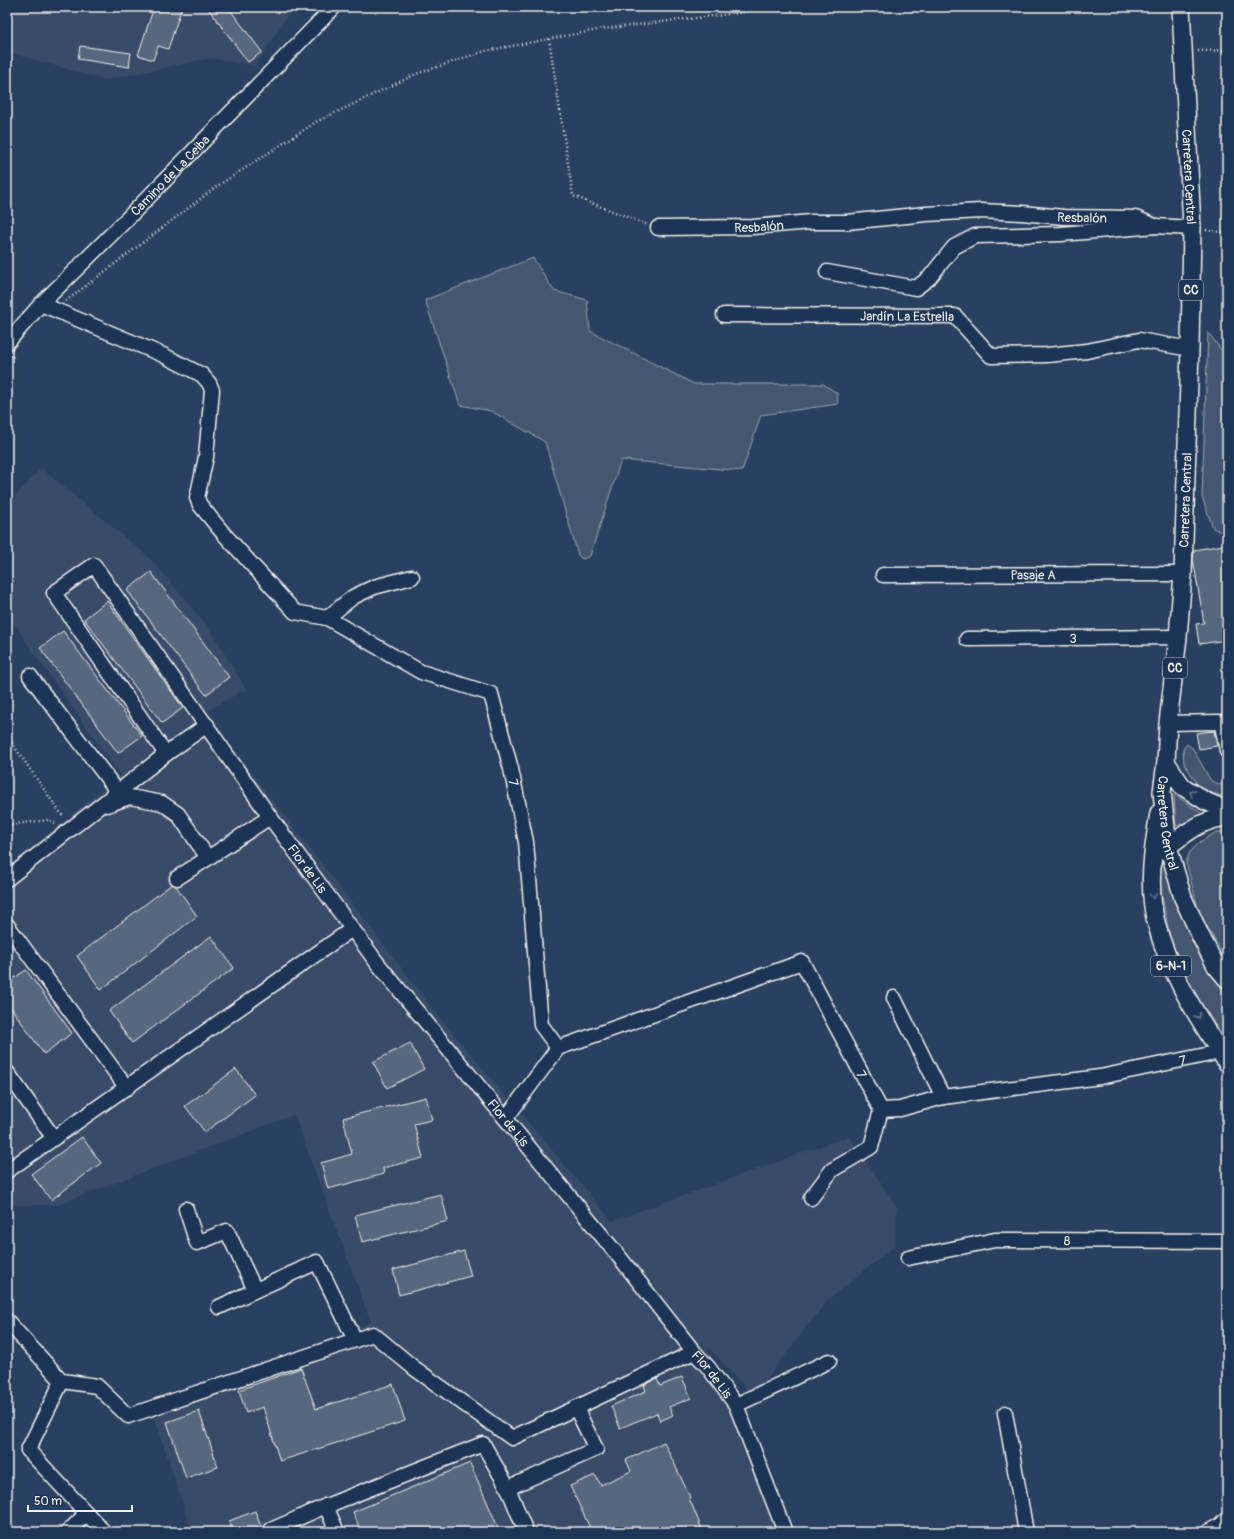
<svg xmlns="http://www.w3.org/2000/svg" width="1234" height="1539" viewBox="0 0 1234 1539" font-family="Pangolin,sans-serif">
  <rect width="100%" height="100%" fill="#2a4060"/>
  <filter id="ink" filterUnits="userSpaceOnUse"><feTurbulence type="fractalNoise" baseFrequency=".025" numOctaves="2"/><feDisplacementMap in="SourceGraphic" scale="8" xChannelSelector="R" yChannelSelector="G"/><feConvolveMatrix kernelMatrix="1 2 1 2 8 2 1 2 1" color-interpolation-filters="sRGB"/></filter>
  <g filter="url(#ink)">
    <path fill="#374c69" d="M7,7h286l-38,59 -44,-8 -106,22 -98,-28z
      M41,468l109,90 59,70 37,61 -41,23 235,306 172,203 237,-85 48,71 -2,39 -67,54 -75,96 -46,-50 70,186h-585l-40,-122 219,-88 -77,-207 -237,90h-50v-337l113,-93 -89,-126 -24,-36v-108z"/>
    <path fill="#445771" stroke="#9ca4ac" d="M533,258l21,33 33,9 3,31 104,53h129l14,9 1,11 -77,11 -19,56 -121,-11 -31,96 -8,3 -4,-4 -33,-113 -54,-31 -31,-6 -35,-105z
      M1208,332l19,26v177h-1l-13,-7 -11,-31z
      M1187,744l6,5 18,32 16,6v11l-26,-9 -17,-25 -1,-15z
      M1174,794l30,21 -28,11z
      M1227,831v131l-28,-50 -13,-50 4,-10 10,-10 13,-8z
      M1158,861h8l21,69 13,27 27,39v48l-43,-69 -14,-38 -12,-62z"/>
    <path fill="#56677d" stroke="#f4f1e8" d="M154,7h28l-14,42 -10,-3 -5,14 -15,-5z
      M207,7h21l34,45 -14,10z
      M80,46l51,7 -2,14 -51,-8z
      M1223,545l4,25v70l-28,4 -3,-20 8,-1 -11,-64 1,-9z
      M151,572l78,105 -23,18 -79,-105z
      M107,601l76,107 -21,15 -78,-104z
      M63,631l79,105 -24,17 -78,-105z
      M1214,731l3,15 -18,3 -3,-16z
      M172,884l4,2 21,30 -96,74 -24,-34z
      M211,936l23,32 -102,75 -23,-32z
      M26,970l46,63 -28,21 -37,-52v-19z
      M410,1043l14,26 -37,19 -14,-26z
      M236,1069l19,26 -50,37 -20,-26z
      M426,1097l6,23 -18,4 9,34 -40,10 1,6 -56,15 -7,-26 31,-9 -9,-36z
      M82,1137l19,26 -50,37 -20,-26z
      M441,1194l7,27 -86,21 -7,-27z
      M464,1251l7,25 -72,19 -6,-25z
      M301,1368l15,41 77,-25 12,37 -125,40 -17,-54 -17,6 -7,-23z
      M682,1377l9,21 -22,9 4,8 -13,6 -3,-8 -37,15 -9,-22 35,-15 -2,-6 13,-6 3,7z
      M199,1411l19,56 -32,11 -19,-56z
      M664,1442l26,55 -1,1 14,34h-111l-22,-46 25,-11 6,10 30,-14 -5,-11z
      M470,1463l30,69h-139l-8,-20z
      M255,1511l8,21h-30l-4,-11z"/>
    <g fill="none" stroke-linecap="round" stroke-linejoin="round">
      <g stroke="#f4f1e8" stroke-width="17">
        <g id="minor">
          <path id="s1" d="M658,228l95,-1 58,-5h36l79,-8 55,-3 41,2 42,4 71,1 20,8"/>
          <path d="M827,272l89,16 13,-10 25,-31 21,-11 86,-2 94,-8 37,2"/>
          <path id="s2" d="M41,304l122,51 39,20 7,8 3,7 -6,67 -9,41 3,7 23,28 72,79 32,6 94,54 70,22 20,75 15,73 15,183 17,23"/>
          <path id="s3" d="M724,315l231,1 36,40 56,-1 40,-4 52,-11 51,9"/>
          <path id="s4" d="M7,343l34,-39 85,-84 208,-213"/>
          <path id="s5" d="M883,575l300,-1"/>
          <path d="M327,618l26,-21 21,-10 38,-10"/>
          <path id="s6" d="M967,639l211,-2"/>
          <path d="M30,676l88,116"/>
          <path d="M1168,723l51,-1 3,3 5,26"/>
          <path id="s7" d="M166,754l-112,-161 40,-28 176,252 108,147 243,295 73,93 14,15 28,38 49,127"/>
          <path d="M107,805l23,-8 32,6 16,11 30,44 62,-41"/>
          <path d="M177,878l31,-20"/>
          <path d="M7,879l159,-125 41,-29"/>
          <path d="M7,925l120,163"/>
          <path d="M894,998l49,99"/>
          <path d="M7,1072l46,65"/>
          <path id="s8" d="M506,1118l52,-70 244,-86 79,148 19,-1 43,-12 157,-20 120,-25"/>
          <path d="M7,1171l345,-242"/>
          <path d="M811,1198l21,-28 39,-23 10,-37"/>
          <path d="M186,1209l11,34 30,-12 28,59"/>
          <path id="s9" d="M908,1258l87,-18 232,1"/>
          <path d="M219,1307l98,-45 38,78"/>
          <path d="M7,1321l55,60 -34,69 76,82"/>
          <path d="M62,1381l35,5 31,30 245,-82 41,34 98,70 182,-86"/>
          <path d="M736,1405l93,-44"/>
          <path d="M1005,1413l21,119"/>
          <path d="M508,1488l88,-39 -20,-41"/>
          <path d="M68,1532l18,-18"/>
          <path d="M272,1532l-1,-2 55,-24"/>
          <path d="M337,1532l-11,-26 157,-62 25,44 18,44"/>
          <path d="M1208,1532l12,-6 7,-7"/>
        </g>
      </g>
      <g stroke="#f4f1e8" stroke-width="20">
        <g id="major">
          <path id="s10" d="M1181,7l11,221 -2,121 -7,225 -5,63 -10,86 -2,39 -4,30 6,54 15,52 18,39 15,29 11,13"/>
          <path d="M1166,762l16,24 23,15 22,9"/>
          <path d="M1159,813c-6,36 -12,74 -3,109 13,52 43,97 71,141"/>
          <path d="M1161,851c23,-15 37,-31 66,-34"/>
        </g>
      </g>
      <path stroke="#f4f1e8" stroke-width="2.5" stroke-dasharray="1 3" stroke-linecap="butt" d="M549,39l24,157 73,28
        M1198,51l29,-1
        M1206,230l21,3
        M66,301l150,-114 100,-65 100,-48 69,-23 117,-22 136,-16 34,-6
        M7,363l6,-7
        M7,736l57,82
        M7,825l41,-5 8,3"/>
      <use href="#minor" stroke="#1d3557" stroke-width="14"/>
      <use href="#major" stroke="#1d3557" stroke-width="17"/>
    </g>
    <defs><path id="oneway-chevron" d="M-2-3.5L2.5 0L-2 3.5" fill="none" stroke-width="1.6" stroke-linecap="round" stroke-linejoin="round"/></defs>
    <g stroke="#68778a">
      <use href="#oneway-chevron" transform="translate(1192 793) rotate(-147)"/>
      <use href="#oneway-chevron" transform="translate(1153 896) rotate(87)"/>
      <use href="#oneway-chevron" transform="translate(1198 1016) rotate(59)"/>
    </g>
  </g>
  <g text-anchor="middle" stroke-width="3.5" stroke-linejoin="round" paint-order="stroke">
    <g fill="#1d3557" stroke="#b4b9bc" stroke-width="1">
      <rect x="1179" y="280" width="24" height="20" rx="3"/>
      <rect x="1163" y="658" width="24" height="20" rx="3"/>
      <rect x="1151" y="956" width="40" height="20" rx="3"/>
    </g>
    <g font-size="12" font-weight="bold" fill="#f4f1e8">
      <text x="1191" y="294">CC</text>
      <text x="1175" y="672">CC</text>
      <text x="1171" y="970">6-N-1</text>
    </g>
    <g font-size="13" fill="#f4f1e8" stroke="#1d3557">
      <text dy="5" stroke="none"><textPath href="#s4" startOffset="234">Camino de La Ceiba</textPath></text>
      <text dy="5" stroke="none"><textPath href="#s10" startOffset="170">Carretera Central</textPath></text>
      <text dy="5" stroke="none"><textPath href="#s1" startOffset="425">Resbalón</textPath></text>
      <text dy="5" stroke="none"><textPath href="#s1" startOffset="101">Resbalón</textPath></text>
      <text dy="5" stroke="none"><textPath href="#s3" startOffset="183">Jardín La Estrella</textPath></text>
      <text transform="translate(1185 500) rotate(-88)" y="5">Carretera Central</text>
      <text dy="5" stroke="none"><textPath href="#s5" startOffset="150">Pasaje A</textPath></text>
      <text dy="5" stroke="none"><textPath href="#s6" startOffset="106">3</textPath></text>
      <text dy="5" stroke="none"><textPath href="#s2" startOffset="760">7</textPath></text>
      <text dy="5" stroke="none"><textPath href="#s10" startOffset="818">Carretera Central</textPath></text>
      <text dy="5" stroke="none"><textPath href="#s7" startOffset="616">Flor de Lis</textPath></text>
      <text dy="5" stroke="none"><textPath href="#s8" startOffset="820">7</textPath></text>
      <text dy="5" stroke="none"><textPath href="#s8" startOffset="473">7</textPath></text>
      <text dy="5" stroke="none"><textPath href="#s7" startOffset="940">Flor de Lis</textPath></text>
      <text dy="5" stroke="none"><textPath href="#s9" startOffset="161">8</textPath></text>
      <text dy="5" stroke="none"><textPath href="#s7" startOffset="1264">Flor de Lis</textPath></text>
    </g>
  </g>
  <rect width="1234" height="1539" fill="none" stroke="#1d3557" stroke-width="24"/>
  <rect x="12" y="12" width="1210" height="1515" fill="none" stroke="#f4f1e8" stroke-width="1.5" filter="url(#ink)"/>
  <path d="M28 1505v6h104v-6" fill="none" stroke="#f4f1e8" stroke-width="2"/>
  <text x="34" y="1505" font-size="12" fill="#f4f1e8" stroke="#1d3557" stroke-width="3" paint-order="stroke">50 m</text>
</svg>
